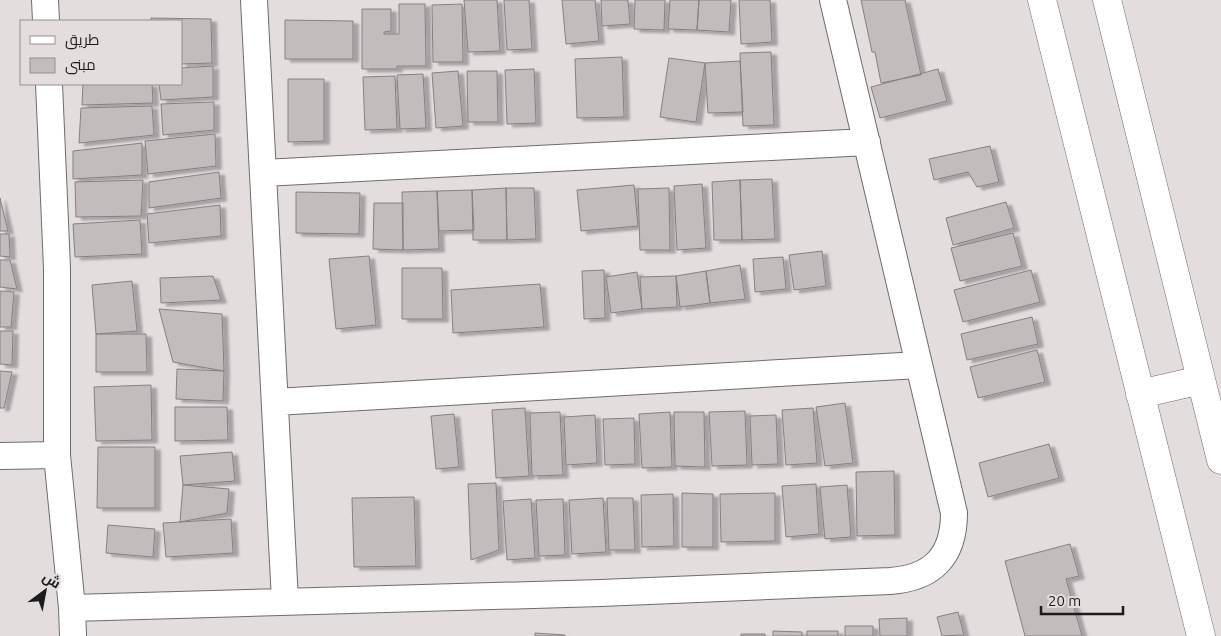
<svg xmlns="http://www.w3.org/2000/svg" width="1221" height="636" viewBox="0 0 1221 636" font-family="Ubuntu,Cairo,sans-serif">
  <defs>
    <filter id="shadow"><feDropShadow dx="5.5" dy="3" stdDeviation="1" flood-color="#0004"/></filter>
  </defs>
  <rect width="100%" height="100%" fill="#e3ddde"/>
  <path fill="#c2bcbd" stroke="#868082" filter="url(#shadow)" d="M464,0h33l3,51 -32,1z
    M504,0h25l3,49 -25,1z
    M562,0h33l4,41 -33,3z
    M601,0h27l2,24 -28,2z
    M635,0h30l-1,30 -30,-1z
    M670,0h29l-2,30 -29,-1z
    M699,0h32l-2,32 -32,-2z
    M739,0h31l2,42 -31,2z
    M861,0h44l16,75 -40,8 -6,-31h-3z
    M399,4h26l1,62h-29v3h-35v-60h29v22l-7,1v2h15z
    M462,4l1,58h-30l-1,-57z
    M151,18l60,1 1,44 -31,1v-43h-30z
    M285,20l68,1v38h-68z
    M771,52l3,73 -31,1 -3,-73z
    M622,57l2,60 -47,1 -2,-59z
    M669,58l36,5 -9,59 -36,-5z
    M740,61l3,51 -35,1 -3,-50z
    M213,66v31l-52,3 -2,-16h22v-16z
    M534,69l2,54 -29,1 -2,-54z
    M938,69l9,32 -67,17 -9,-31z
    M458,71l5,55 -27,2 -4,-55z
    M467,71h30l1,51h-30z
    M423,74l3,54 -26,1 -3,-54z
    M395,76l2,53 -32,1 -2,-53z
    M288,79h36v62l-36,1z
    M83,84h69l1,19 -71,2z
    M214,102v28l-51,5 -2,-31z
    M152,106l2,29 -75,8 2,-35z
    M215,134l1,32 -68,8 -3,-33z
    M142,143v32l-69,4v-28z
    M990,146l9,36 -22,5 -9,-15 -34,8 -5,-21z
    M219,172l2,26 -72,10v-26z
    M772,179l3,60 -33,1 -2,-60z
    M143,180l-2,36 -65,1 -1,-35z
    M740,180l2,60h-28l-2,-58z
    M702,184l4,64 -29,2 -3,-64z
    M634,185l4,41 -57,5 -4,-41z
    M506,188h28l2,51 -29,1z
    M506,188l1,52h-34l-1,-50z
    M669,188l1,62h-30l-2,-61z
    M472,190l2,40 -35,1 -2,-40z
    M437,191l2,58 -36,1 -1,-58z
    M296,192l64,1 -1,41 -63,-1z
    M0,198l8,33h-8z
    M1006,202l8,26 -61,17 -7,-27z
    M374,203h29v47l-30,-1z
    M220,205l1,31 -72,7 -2,-29z
    M140,220l2,34 -67,3 -2,-33z
    M1013,233l9,33 -62,15 -9,-33z
    M0,234h9l1,23 -10,-1z
    M822,251l4,35 -32,4 -5,-35z
    M369,256l7,69 -40,4 -7,-70z
    M783,257l3,32 -31,3 -2,-33z
    M0,260h10l7,29 -17,-2z
    M740,265l5,34 -35,4 -4,-32z
    M402,268h40l1,51h-41z
    M604,270l1,48 -21,1 -2,-48z
    M1031,270l9,32 -77,20 -9,-32z
    M706,271l4,32 -30,4 -4,-31z
    M637,272l5,37 -31,4 -5,-36z
    M213,276l8,24 -60,3 -1,-25z
    M676,276l1,31 -35,2 -2,-32z
    M132,281l5,50 -41,3 -4,-49z
    M540,284l4,43 -91,6 -2,-43z
    M0,291l14,1 -3,35h-11z
    M159,309l63,5 2,57 -51,-9z
    M1032,317l6,27 -71,16 -6,-26z
    M0,331h13l-1,34 -12,-1z
    M96,334h50l1,38h-51z
    M1037,350l8,32 -67,16 -8,-31z
    M177,369l47,2 -1,30 -47,-2z
    M0,371l12,1 -8,36h-4z
    M151,385l1,55 -56,1 -2,-54z
    M845,403l8,60 -28,3 -9,-59z
    M175,407h52l1,33 -53,1z
    M525,408l4,68 -33,2 -4,-68z
    M813,408l4,55 -31,2 -4,-55z
    M745,411l2,54 -35,1 -3,-54z
    M560,412l3,63 -31,1 -2,-63z
    M670,412l2,55 -30,1 -3,-54z
    M674,412h30l1,55 -30,-1z
    M454,414l5,53 -23,2 -5,-53z
    M595,415l2,48 -31,2 -2,-48z
    M776,415l2,49 -26,1 -2,-49z
    M634,418l1,46 -30,1 -2,-46z
    M1049,444l10,34 -71,19 -9,-34z
    M98,447h57v61h-58z
    M232,452l3,29 -52,4 -3,-29z
    M894,471l1,64 -38,1 -1,-64z
    M496,483l3,67 -28,10 -3,-76z
    M816,484l3,50 -33,3 -4,-51z
    M183,485l46,4 -2,24 -47,9z
    M847,485l4,52 -26,2 -5,-52z
    M682,493l31,1v53h-31z
    M775,493v48l-54,1 -1,-48z
    M673,494l1,52 -32,1 -1,-52z
    M414,497l2,69 -62,1 -2,-69z
    M603,498l3,54 -34,2 -3,-54z
    M607,498h26l2,52h-26z
    M531,499l4,59 -28,2 -4,-59z
    M563,499l2,56 -26,1 -3,-56z
    M231,519l2,34 -67,4 -3,-34z
    M108,525l47,4 -2,28 -47,-4z
    M1070,544l9,32 -13,3 16,57h-57l-20,-75z
    M958,612l6,23 -22,1 -5,-19z
    M907,618v18h-27l-1,-17z
    M845,626h28v10h-28z
    M773,631l29,1v4h-29z
    M807,631h31v5h-31z
    M535,633l30,2v1h-30z
    M741,634h24v2h-24z"/>
  <g fill="none" stroke-linecap="round" stroke-linejoin="round">
    <g stroke="#706b6c" stroke-width="28">
      <path id="minor" d="M45,0l1,21
        M254,0l31,601
        M49,84l8,184v187l15,153 1,28
        M263,173l604,-31
        M275,402l644,-37
        M0,456l57,-1
        M72,608l529,-15 289,-12c43,-3 64,-25 64,-68l-121,-513"/>
    </g>
    <g stroke="#706b6c" stroke-width="29">
      <path id="tertiary" d="M1042,0l159,636
        M1107,0l114,460
        M1140,394l61,-14"/>
    </g>
    <use href="#minor" stroke="#fff" stroke-width="26"/>
    <use href="#tertiary" stroke="#fff" stroke-width="28"/>
  </g>
  <rect x="20" y="20" width="162" height="65" fill="#e3ddde" stroke="#948f90"/>
  <rect x="30" y="36" width="25" height="8" fill="#ffffff" stroke="#948f90"/>
  <text x="65" y="45" font-size="15" fill="#1e1b1c">طريق</text>
  <rect x="30" y="58" width="25" height="15" fill="#c2bcbd" stroke="#948f90"/>
  <text x="65" y="70" font-size="15" fill="#1e1b1c">مبنى</text>
  <g transform="translate(45 591) rotate(32)" stroke="#e3ddde" stroke-width="4" paint-order="stroke">
  <path d="M0-4L9 19L0 12L-9 19Z" fill="#1e1b1c"/>
  <text y="-8" font-size="14" font-weight="bold" text-anchor="middle" fill="#1e1b1c">ش</text>
  </g>
  <path d="M1041 606v8h82v-8" fill="none" stroke="#1e1b1c" stroke-width="2.5"/>
  <text x="1048" y="606" font-size="15" fill="#1e1b1c" stroke="#e3ddde" stroke-width="4" paint-order="stroke">20 m</text>
</svg>
